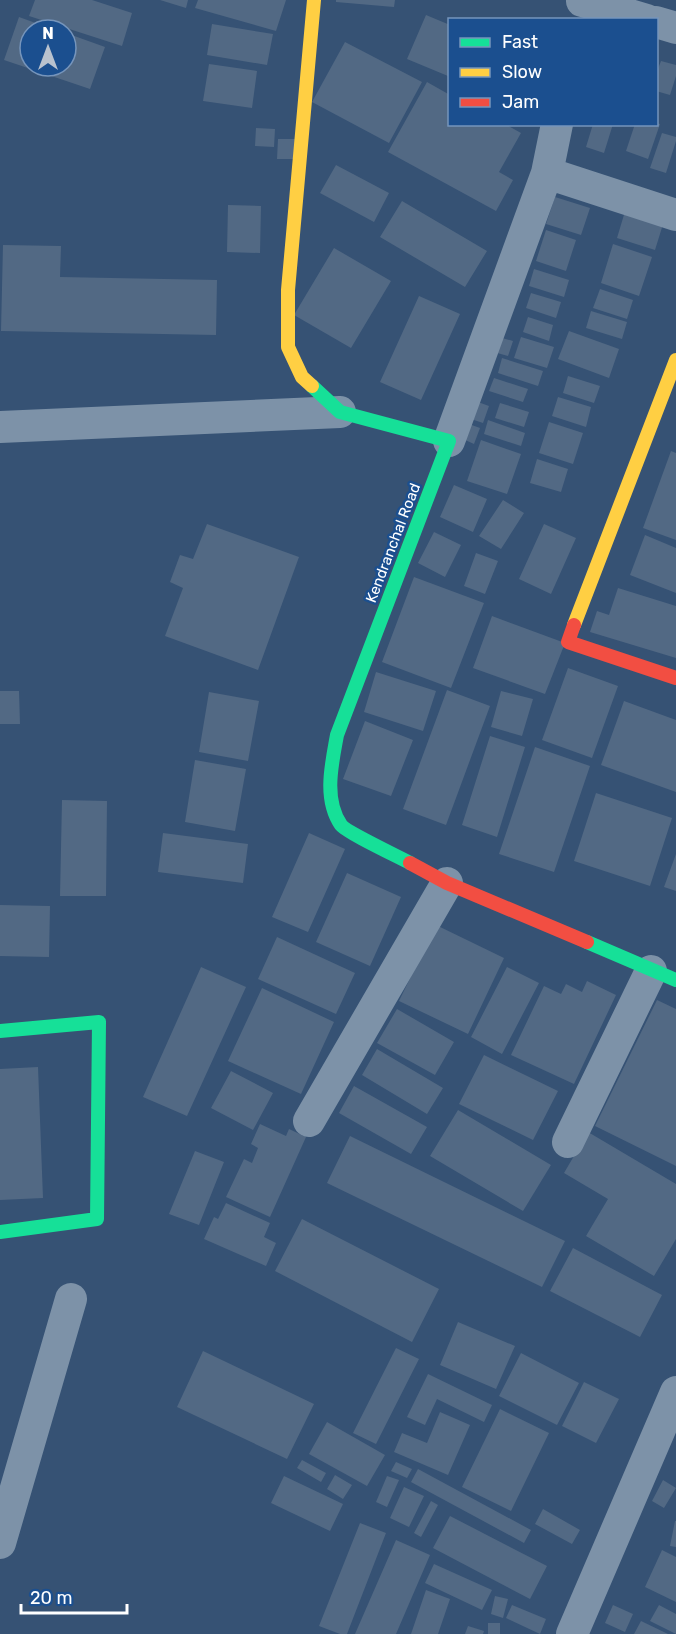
<svg xmlns="http://www.w3.org/2000/svg" width="676" height="1634" viewBox="0 0 676 1634" font-family="Rubik,sans-serif">
  <rect width="100%" height="100%" fill="#365274"/>
  <path fill="#526984" d="M35,0h57l40,13 -10,33 -93,-30z
    M160,0h28l-2,8z
    M198,0h88l-10,31 -81,-23z
    M336,0h59l-1,7 -58,-5z
    M426,15l24,10v46l-2,5 -41,-17z
    M19,17l36,13h-25v36h36v-33l39,14 -15,42 -86,-29z
    M212,24l61,10 -6,31 -60,-10z
    M345,42l77,40 -33,61 -77,-41z
    M661,61l15,4v11l-6,19 -14,-4v-17z
    M209,64l48,7 -5,37 -49,-7z
    M427,82l23,13v29h55l16,9 -22,39 14,8 -17,31 -108,-59z
    M656,123l4,1 -12,35 -22,-8 9,-27h21z
    M593,124h20l-9,29 -18,-6z
    M256,128l19,1 -1,18 -19,-1z
    M662,133l14,4v4l-10,32 -16,-5z
    M278,139h18l-1,20h-18z
    M336,165l53,28 -15,29 -54,-29z
    M555,197l35,11 -9,27 -35,-11z
    M402,201l85,50 -22,36 -85,-50z
    M228,205l33,1 -1,47 -33,-1z
    M626,208l38,13 -9,29 -38,-12z
    M546,230l30,10 -10,31 -30,-10z
    M613,244l39,13 -13,39 -38,-13z
    M3,245l58,1 -1,31 157,3 -1,55 -215,-4z
    M334,248l57,33 -40,67 -57,-33z
    M534,269l35,11 -5,17 -35,-11z
    M600,289l33,11 -6,19 -34,-11z
    M531,293l30,9 -5,16 -30,-10z
    M419,296l41,18 -39,86 -41,-18z
    M591,311l36,11 -5,17 -36,-11z
    M528,317l25,8 -4,16 -26,-9z
    M569,331l50,18 -10,29 -51,-19z
    M495,336l18,5 -5,15 -18,-5z
    M521,337l33,10 -7,21 -33,-10z
    M502,358l41,13 -5,15 -40,-13z
    M568,376l32,10 -6,17 -31,-10z
    M494,378l34,11 -5,13 -34,-11z
    M558,397l33,10 -5,20 -34,-11z
    M478,402l11,4 -6,17 -12,-4z
    M500,403l29,9 -5,15 -29,-9z
    M488,420l37,13 -4,13 -37,-12z
    M549,422l34,11 -10,31 -34,-11z
    M469,424l11,4 -6,16 -11,-5z
    M481,440l40,14 -14,40 -40,-13z
    M671,451l5,2v87l-33,-12z
    M537,459l31,10 -7,23 -31,-9z
    M454,485l33,14 -14,33 -33,-15z
    M503,500l21,13 -23,36 -22,-13z
    M207,524l92,33 -41,113 -93,-34 18,-48 -13,-6 10,-27 13,4z
    M544,524l32,14 -25,56 -32,-15z
    M434,532l27,13 -16,32 -27,-14z
    M645,535l31,13v45l-46,-18z
    M476,553l22,8 -13,33 -21,-8z
    M414,577l70,26 -33,85 -69,-26z
    M618,588l58,18v52l-86,-26 7,-21 12,4z
    M492,616l73,27 -20,51 -72,-26z
    M568,668l50,18 -26,72 -50,-18z
    M376,672l60,19 -13,40 -59,-19z
    M447,690l43,16 -44,119 -43,-16z
    M0,691h19l1,33h-20z
    M501,691l32,8 -11,37 -31,-9z
    M209,692l50,9 -11,60 -49,-9z
    M624,701l52,19v72l-75,-27z
    M365,721l48,19 -22,56 -48,-17z
    M490,736l35,11 -28,90 -35,-12z
    M535,747l55,19 -36,106 -55,-18z
    M195,760l51,9 -11,62 -50,-9z
    M596,793l76,25 -22,68 -76,-25z
    M62,800l45,1 -1,95h-46z
    M163,833l85,11 -5,39 -85,-11z
    M309,833l36,16 -37,83 -36,-15z
    M676,854v37l-12,-4z
    M347,873l54,24 -31,69 -54,-24z
    M0,905l50,1 -1,51 -49,-1z
    M436,925l68,33 -36,76 -69,-33z
    M277,937l78,36 -19,41 -78,-35z
    M201,967l45,20 -59,129 -44,-19z
    M507,967l32,16 -37,71 -31,-17z
    M587,981l29,14 -42,89 -63,-29 33,-69 17,8 5,-10 16,8z
    M262,988l72,34 -33,72 -73,-33z
    M657,1000l19,9v157l-81,-40z
    M397,1009l57,33 -19,33 -58,-32z
    M377,1049l66,39 -16,26 -65,-39z
    M484,1055l74,36 -25,49 -74,-36z
    M38,1067l5,131 -43,2v-131z
    M231,1071l42,22 -20,37 -42,-22z
    M354,1086l73,41 -16,27 -72,-41z
    M458,1110l93,55 -28,46 -93,-55z
    M260,1124l26,12 3,-7 17,8 -36,80 -44,-20 18,-38 8,4 6,-15 -7,-4z
    M588,1132l88,52v55l-22,37 -68,-40 22,-37 -44,-26z
    M350,1136l215,105 -23,46 -215,-104z
    M195,1151l29,11 -25,63 -30,-11z
    M226,1203l44,20 -6,14 12,6 -10,23 -62,-27 10,-22 4,2z
    M302,1219l137,70 -27,53 -137,-71z
    M573,1248l89,47 -22,42 -90,-46z
    M458,1322l57,24 -19,43 -56,-24z
    M396,1348l23,11 -43,85 -23,-11z
    M203,1351l111,53 -27,55 -110,-52z
    M521,1353l58,30 -22,42 -58,-29z
    M428,1374l64,31 -8,17 -47,-23 -12,26 -18,-8z
    M584,1382l35,17 -23,44 -34,-17z
    M500,1409l49,24 -38,78 -49,-24z
    M440,1412l30,13 -22,50 -54,-23 8,-19 25,10z
    M327,1422l58,33 -18,31 -58,-32z
    M302,1460l24,13 -5,9 -24,-14z
    M396,1462l16,7 -5,9 -16,-7z
    M418,1469l113,61 -7,13 -113,-61z
    M335,1475l17,10 -9,14 -16,-10z
    M284,1476l59,28 -13,27 -59,-28z
    M387,1476l12,4 -12,27 -11,-5z
    M663,1480l13,8 -12,20 -12,-7z
    M404,1487l20,9 -15,31 -19,-9z
    M431,1501l7,4 -17,32 -7,-4z
    M543,1509l37,21 -8,14 -37,-20z
    M450,1516l97,50 -17,33 -97,-51z
    M675,1521h1v26l-6,-1z
    M360,1523l26,10 -39,101h-7l-21,-8z
    M396,1540l34,15 -34,79h-41z
    M662,1550l14,7v45l-31,-15z
    M434,1564l58,26 -10,20 -57,-27z
    M426,1590l24,9 -12,35h-27z
    M495,1596l13,3 -5,19 -12,-4z
    M512,1605l34,14 -6,15 -34,-16z
    M613,1605l20,9 -8,18 -20,-9z
    M659,1605l17,9v20l-26,-13z
    M641,1621l27,13h-34z
    M488,1623h12v11h-12z
    M468,1626l16,5 -1,3h-18z"/>
  <g fill="none" stroke-linecap="round" stroke-linejoin="round">
    <path stroke="#7d92a8" stroke-width="32" d="M582,1l65,19
      M656,22l20,6
      M547,173l129,42
      M0,427l340,-15
      M449,441l98,-268 10,-49
      M309,1121l138,-238
      M568,1142l83,-171
      M0,1543l71,-244
      M572,1634l104,-242"/>
    <path stroke="#16e098" stroke-width="14" d="M312,386l28,26 109,29 -112,294c-5,28 -14,64 4,90 5,7 58,32 69,38
      M587,942l89,38
      M0,1031l99,-9 -2,197 -97,13"/>
    <path stroke="#ffcf43" stroke-width="14" d="M312,386l-10,-9 -14,-30v-57l26,-290
      M574,625l102,-265"/>
    <path stroke="#f24e42" stroke-width="14" d="M574,625l-6,17 108,36
      M410,863l37,20 140,59"/>
  </g>
  <g text-anchor="middle" stroke-width="5" stroke-linejoin="round" paint-order="stroke">
    <g font-size="15" fill="#fff" stroke="#1b4f8f">
      <text transform="translate(393 543) rotate(-69)" y="5">Kendranchal Road</text>
    </g>
  </g>
  <rect x="448" y="18" width="210" height="108" fill="#1b4f8f" stroke="#7695bc" stroke-width="1.5"/>
  <rect x="460" y="38" width="30" height="9" fill="#16e098" stroke="#7695bc" stroke-width="1.5"/>
  <text x="502" y="48" font-size="18" fill="#ffffff">Fast</text>
  <rect x="460" y="68" width="30" height="9" fill="#ffcf43" stroke="#7695bc" stroke-width="1.5"/>
  <text x="502" y="78" font-size="18" fill="#ffffff">Slow</text>
  <rect x="460" y="98" width="30" height="9" fill="#f24e42" stroke="#7695bc" stroke-width="1.5"/>
  <text x="502" y="108" font-size="18" fill="#ffffff">Jam</text>
  <g transform="translate(48 48)"><circle r="28" fill="#1b4f8f" stroke="#7695bc" stroke-width="1.5"/>
  <path d="M0-4.5L10 22L0 15L-10 22Z" fill="#b9c2ce"/>
  <text y="-9" font-size="16" font-weight="bold" text-anchor="middle" fill="#ffffff">N</text>
  </g>
  <path d="M21 1604v9h106v-9" fill="none" stroke="#ffffff" stroke-width="3"/>
  <text x="30" y="1604" font-size="18" fill="#ffffff" stroke="#1b4f8f" stroke-width="4.5" paint-order="stroke">20 m</text>
</svg>
